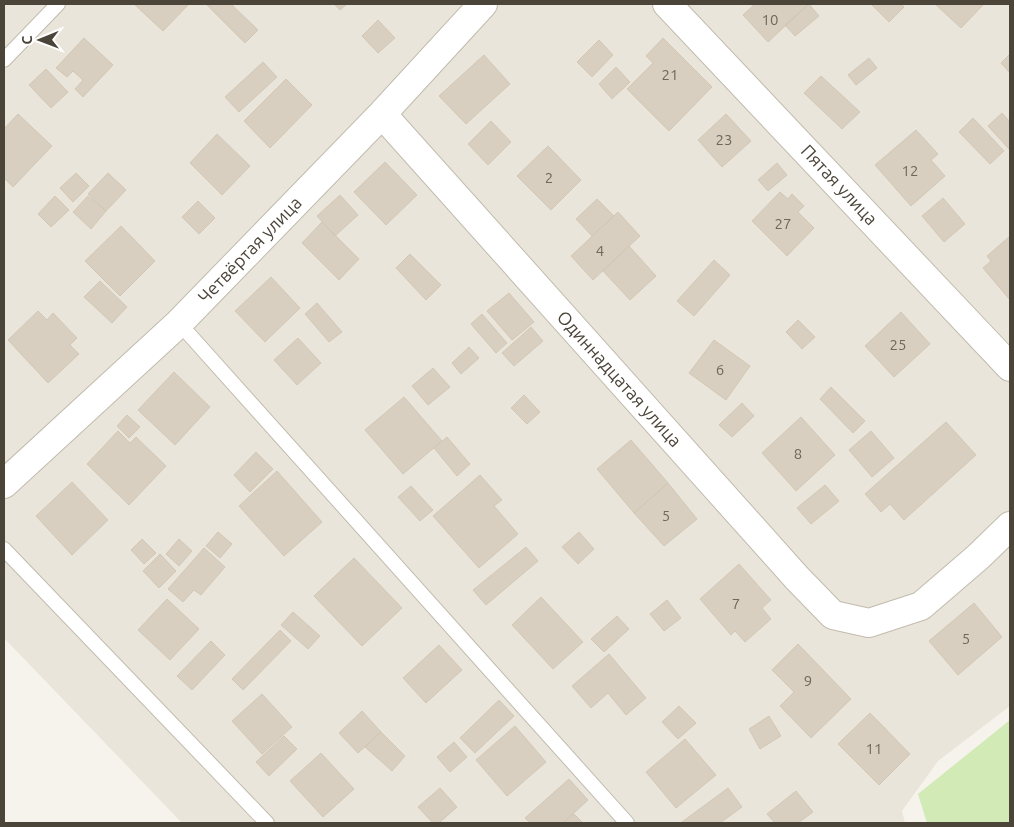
<svg xmlns="http://www.w3.org/2000/svg" width="1014" height="827" viewBox="0 0 1014 827" font-family="Ubuntu,sans-serif">
  <rect width="100%" height="100%" fill="#f6f3ec"/>
  <path fill="#eae5da" d="M4,4h1006v702l-72,55 -36,50 3,12h-723l-178,-185z"/>
  <path fill="#d2eab5" d="M1010,720v103h-83l-9,-29z"/>
  <path fill="#d8cfc1" stroke="#d3c7b4" d="M134,4h55l-26,27z
    M206,4h25l27,26 -13,13z
    M334,4h13l-7,6z
    M755,4h54l-41,38 -25,-27z
    M809,4l10,12 -24,20 -10,-11z
    M871,4h30l3,3 -15,15z
    M935,4h49l-23,24z
    M378,20l17,18 -17,15 -16,-17z
    M84,38l29,27 -30,32 -8,-8 8,-9 -10,-9 -6,6 -11,-9z
    M663,38l49,49 -43,44 -42,-42 26,-26 -7,-7z
    M599,40l14,15 -21,22 -15,-15z
    M1010,54v19l-9,-10z
    M484,55l26,29 -44,40 -27,-28z
    M869,58l8,10 -21,17 -8,-10z
    M263,62l14,15 -38,35 -14,-15z
    M616,67l14,15 -18,17 -13,-15z
    M46,69l22,23 -17,16 -22,-23z
    M821,76l39,36 -18,17 -38,-36z
    M286,79l26,26 -42,43 -26,-27z
    M1002,113l8,9v28l-22,-24z
    M18,114l34,32 -39,41 -9,-9v-49z
    M726,114l25,27 -29,26 -24,-27z
    M973,118l31,33 -14,13 -31,-32z
    M491,121l20,21 -23,23 -20,-21z
    M916,130l22,24 -7,6 14,16 -34,30 -36,-41z
    M217,134l33,32 -28,29 -32,-32z
    M548,146l33,34 -30,30 -34,-34z
    M385,162l32,33 -31,30 -32,-33z
    M777,163l10,12 -19,16 -10,-11z
    M76,173l13,13 -16,16 -13,-14z
    M108,173l18,17 -20,21 -18,-17z
    M780,192l8,7 4,-5 12,12 -6,6 16,16 -27,28 -35,-35z
    M340,195l18,20 -23,21 -18,-20z
    M55,196l14,14 -18,17 -13,-13z
    M88,196l18,15 -15,18 -18,-17z
    M943,198l22,26 -21,18 -22,-26z
    M597,199l17,17 -22,20 -16,-17z
    M198,201l17,17 -16,16 -17,-17z
    M618,212l22,24 -47,44 -22,-24z
    M322,222l37,37 -20,21 -37,-37z
    M121,226l34,35 -35,35 -35,-35z
    M1010,236v64l-27,-32 8,-7 -4,-5z
    M629,246l27,30 -26,24 -27,-29z
    M410,254l31,31 -15,15 -30,-32z
    M714,260l16,15 -36,41 -17,-15z
    M271,277l29,31 -35,34 -30,-31z
    M100,281l27,26 -15,16 -28,-26z
    M509,293l25,29 -22,18 -25,-29z
    M317,303l25,29 -13,10 -24,-28z
    M38,311l9,9 6,-7 24,25 -7,7 9,9 -31,29 -40,-43z
    M901,312l29,32 -36,33 -29,-31z
    M482,314l25,29 -11,10 -25,-29z
    M798,320l17,17 -13,12 -16,-17z
    M531,327l12,14 -29,25 -12,-13z
    M298,338l23,25 -24,22 -23,-25z
    M714,340l36,26 -24,34 -37,-27z
    M469,347l10,11 -18,16 -9,-11z
    M433,368l17,19 -22,18 -16,-19z
    M174,372l36,35 -35,38 -37,-35z
    M831,387l34,34 -12,12 -33,-34z
    M524,395l16,17 -13,12 -16,-16z
    M404,397l38,44 -39,33 -38,-44z
    M742,403l12,13 -22,21 -13,-12z
    M127,415l13,12 -11,11 -12,-12z
    M801,417l34,38 -39,36 -34,-38z
    M946,422l30,33 -72,65 -14,-16 -9,8 -16,-18z
    M118,431l12,12 6,-6 30,29 -37,39 -42,-41z
    M871,431l23,27 -22,19 -23,-27z
    M447,437l23,27 -13,12 -23,-28z
    M631,440l37,43 -34,30 -37,-44z
    M256,452l17,17 -23,23 -16,-17z
    M277,471l45,51 -38,34 -45,-50z
    M480,475l22,25 -8,6 24,28 -39,34 -46,-52z
    M72,482l36,38 -36,35 -36,-39z
    M668,483l29,36 -33,27 -30,-33z
    M825,485l14,16 -28,23 -14,-16z
    M411,486l22,24 -13,11 -22,-24z
    M218,532l14,12 -12,14 -14,-12z
    M579,532l15,17 -16,15 -16,-17z
    M142,539l14,14 -12,11 -13,-14z
    M179,539l13,12 -13,15 -13,-12z
    M526,547l12,14 -52,44 -13,-15z
    M204,548l21,19 -24,28 -7,-5 -11,12 -15,-13z
    M160,554l16,17 -17,17 -16,-17z
    M354,558l48,50 -40,38 -48,-50z
    M739,564l32,36 -9,8 9,11 -26,23 -10,-11 -4,4 -31,-36z
    M541,597l42,45 -30,27 -41,-44z
    M167,599l32,30 -29,31 -32,-30z
    M667,600l14,18 -17,13 -14,-17z
    M974,603l28,34 -44,38 -29,-34z
    M293,612l27,24 -12,13 -27,-24z
    M617,616l12,13 -25,23 -13,-13z
    M280,630l11,11 -48,49 -11,-11z
    M211,641l14,14 -33,35 -15,-14z
    M798,644l53,55 -40,39 -31,-32 14,-14 -22,-22z
    M439,645l23,25 -36,33 -23,-25z
    M609,654l37,44 -20,17 -18,-22 -17,15 -19,-22z
    M262,694l30,33 -30,27 -30,-33z
    M499,700l15,16 -39,37 -15,-15z
    M679,706l17,17 -18,16 -16,-17z
    M362,711l19,21 -23,21 -19,-20z
    M870,713l40,41 -31,31 -41,-41z
    M769,716l12,20 -21,13 -11,-20z
    M515,726l31,36 -39,34 -31,-36z
    M381,732l24,24 -13,15 -27,-24z
    M284,736l13,13 -28,27 -13,-14z
    M685,739l31,36 -40,33 -30,-36z
    M454,742l13,15 -17,15 -13,-15z
    M321,753l33,36 -31,28 -33,-36z
    M569,779l19,21 -25,23h-33l-5,-5z
    M440,788l17,19 -18,16h-6l-15,-16z
    M728,788l14,19 -22,16h-37l-1,-1z
    M796,791l17,21 -15,11h-23l-8,-9z
    M574,814l9,9h-20z"/>
  <g fill="none" stroke-linecap="round" stroke-linejoin="round">
    <g stroke="#c2bbae" stroke-width="16">
      <path id="service" d="M4,60l54,-56
        M179,323l448,500
        M4,549l263,274"/>
    </g>
    <g stroke="#c2bbae" stroke-width="30">
      <path id="minor" d="M667,4l343,363
        M382,114l415,464 36,37 36,8 52,-17 57,-49 32,-31
        M4,484l175,-161 203,-209 101,-110"/>
    </g>
    <use href="#service" stroke="#fff" stroke-width="14"/>
    <use href="#minor" stroke="#fff" stroke-width="28"/>
  </g>
  <g text-anchor="middle" stroke-width="4.5" stroke-linejoin="round" paint-order="stroke">
    <g font-size="15" fill="#6e675b">
      <text x="770" y="25">10</text>
      <text x="670" y="80">21</text>
      <text x="724" y="145">23</text>
      <text x="910" y="176">12</text>
      <text x="549" y="183">2</text>
      <text x="783" y="229">27</text>
      <text x="600" y="256">4</text>
      <text x="898" y="350">25</text>
      <text x="720" y="375">6</text>
      <text x="798" y="459">8</text>
      <text x="666" y="521">5</text>
      <text x="736" y="609">7</text>
      <text x="966" y="644">5</text>
      <text x="808" y="686">9</text>
      <text x="874" y="754">11</text>
    </g>
    <g font-size="18" fill="#4b4439" stroke="#fff">
      <text transform="translate(839 185) rotate(47)" y="6">Пятая улица</text>
      <text transform="translate(250 250) rotate(-46)" y="6">Четвёртая улица</text>
      <text transform="translate(619 379) rotate(48)" y="6">Одиннадцатая улица</text>
    </g>
  </g>
  <rect width="1014" height="827" fill="none" stroke="#4b4439" stroke-width="10"/>
  <g transform="translate(40 40) rotate(269)" stroke="#ffffff" stroke-width="4" paint-order="stroke">
  <path d="M0-4L9 19L0 12L-9 19Z" fill="#4b4439"/>
  <text y="-8" font-size="14" font-weight="bold" text-anchor="middle" fill="#4b4439">С</text>
  </g>
</svg>
